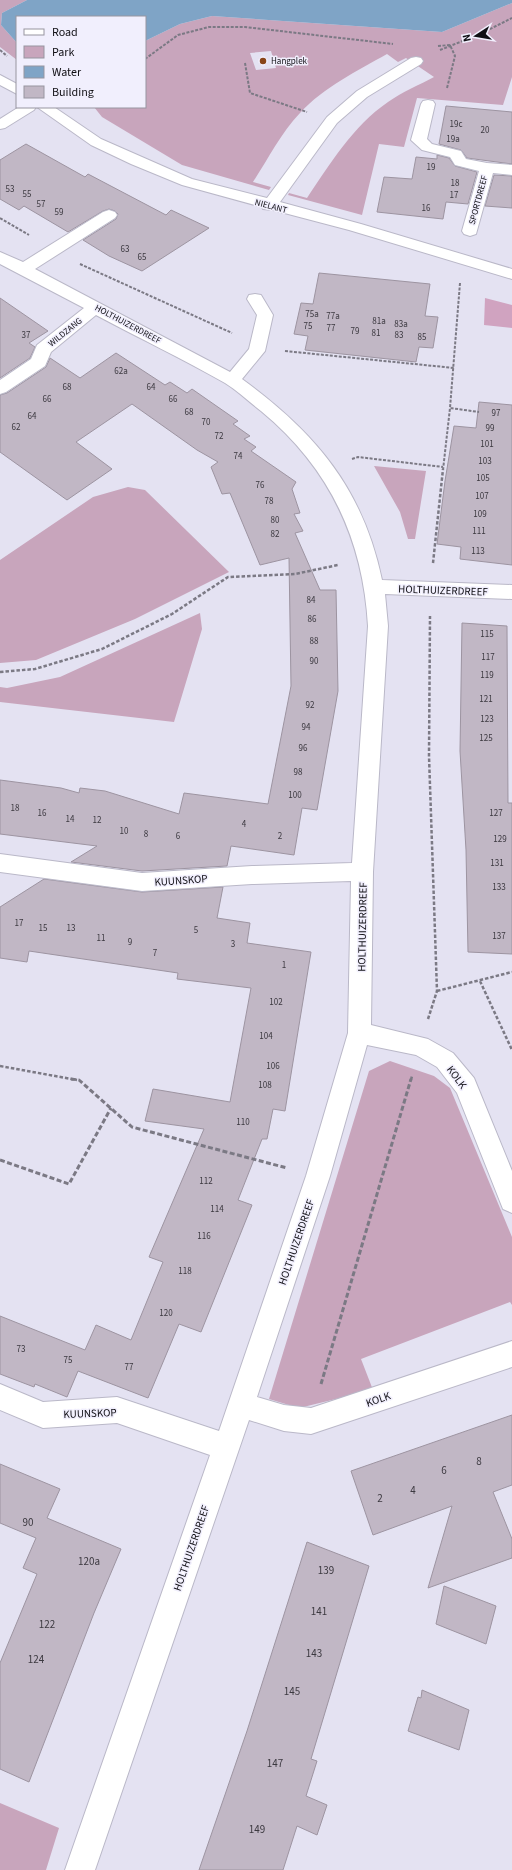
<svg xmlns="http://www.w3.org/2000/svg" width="512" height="1870" viewBox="0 0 512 1870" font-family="'Source Sans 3',sans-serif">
  <rect width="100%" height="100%" fill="#e4e2f2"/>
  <path fill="#c8a5bc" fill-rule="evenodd" d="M0,0h27l-25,13 -1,12 16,18v17l-17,-13z
    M512,3v74l-9,28 -86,-7 -13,49 -25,-3 -17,71 -74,-20 1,-2 18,5c23,-34 46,-72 81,-96 14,-10 31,-17 46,-25l-28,-19 -8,4 -11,-8c-30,17 -63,33 -87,59 -19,20 -32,46 -47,69l18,5 -2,3 -87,-25 -80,-48 -8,-10h51v-66l35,-17 32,-8 230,16zM271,51l5,17 -20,2 -6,-17z
    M374,466l52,5 -11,68h-7l-8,-27z
    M128,487l17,3 84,82 -94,47 -99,41 -36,3v-103l93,-63z
    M200,613l2,16 -28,93 -174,-20v-15l7,1 53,-11z
    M390,1061l44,15 16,12 62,149v68l-2,-3 -149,57 12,31 -74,18 -30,-9 100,-328z
    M0,1803l59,25 -13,42h-46z"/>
  <path fill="#d0a3c0" d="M485,298l27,7v23l-28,-3z"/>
  <path fill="#7fa4c6" d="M27,0h485v3l-70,29 -230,-16 -32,8 -35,17v-24h-128v26l-16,-18 1,-12z"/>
  <path fill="#c1b7c5" stroke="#9d94a1" d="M446,106l66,6v52l-45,-6 -6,-8 -22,-6z
    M26,144l59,33 3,-3 78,41 5,-5 38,18 -67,43 -33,-15 -26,-16 33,-21 2,-5 -3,-3 -6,-2 -6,2 -35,21 -44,-26 -5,4 -19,-11v-39z
    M437,155l12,3 6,8 22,6 -9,32 -22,-2 -3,17 -66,-7 7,-35 28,2 4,-22 21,2z
    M494,175l18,1v32l-27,-2z
    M319,273l111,11 -5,32 13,1 -5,31 -14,-1 -3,15 -111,-12 3,-14 -14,-2 7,-31 12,1z
    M0,298l48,33 -19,12 6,4 -5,11 -30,20z
    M116,353l49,32 5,-3 17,11 5,-4 46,32 -5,3 17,12 -6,3 12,8 -5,4 45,31 -4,7 8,24 -6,1 9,17 -8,2 25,57h16l2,101 -21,119 -15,-2 -8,47 -63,-9 -4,20 -85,5 -71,-9 26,-16 -97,-12v-54l61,8 18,5 1,-5 25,3 74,23 5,-21 84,11 23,-118 -2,-128 -29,7 -30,-72 -8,1 -11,-27 7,-5 -21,-12 -65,-46 -56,38 36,27 -45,31 -67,-48v-57l7,-2 39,-26 4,-9 30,20z
    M479,402l33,3v160l-52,-6 1,-12 -24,-3 8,-63 9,-55 22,2z
    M462,623l45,3 1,177h4v151l-44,-2 -2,-102 -6,-99z
    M44,879l98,13 81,-5 -6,31 33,5 -3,20 64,9 -26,159 -12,-2 -6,30h-5l-24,61 14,5 -51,127 -22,-8 -31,74 -70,-27 -11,26 -32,-13 -1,3 -34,-13v-58l85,34 11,-25 35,15 32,-78 -14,-5 55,-128 -59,-8 8,-32 77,13 21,-114 -74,-9 1,-6 -149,-22 -2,11 -27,-4v-51z
    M512,1415v70l-19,7 19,47v19l-84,30 24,-82 -79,29 -22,-64z
    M0,1464l60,25 -13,29 74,31 -27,64 -65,169 -29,-13v-106l37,-89 -14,-6 13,-30 -36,-15z
    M307,1542l62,24 -58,193 6,2 -11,35 21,9 -10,30 -20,-9 -14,44h-84l48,-139z
    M444,1586l52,20 -10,38 -50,-20z
    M422,1690l47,20 -10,40 -51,-19 10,-34 3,1z"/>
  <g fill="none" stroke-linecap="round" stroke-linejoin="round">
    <g stroke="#bab8c8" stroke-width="2">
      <path id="minor" d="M416,57l5,1 2,3 -2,3 -54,33 -30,26 -57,79 81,22 151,45v10l-163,-49 -76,-20 -10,-1 -1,-2 -80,-22 -51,-21 -40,-19 -54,-38h17l47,32 91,40 75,19 60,-81 30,-26 54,-33z
        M0,75l17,9v10l-17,-9z
        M428,100l5,1 2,3 -8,35 5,5 29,7 5,8 21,4 25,2v10l-19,-2 -17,61 -6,2 -6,-2 -2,-3 17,-60 -24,-6 -5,-8 -28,-7 -11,-10 10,-36 2,-3z
        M19,107h17l-2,3 -29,18 -5,1v-10z
        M109,210l6,2 2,3 -2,3 -80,51 195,103 19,-23 8,-34 -10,-16 2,-4 6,-1 6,1 12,20 -8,36 -23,28c74,54 121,110 140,201l130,5v14l-127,-5 3,32 -15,246 -2,153 57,14 25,14 21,25 38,93v42l-9,-4 -46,-116 -20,-26 -21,-12 -49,-10 -37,131 -73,221 27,8 27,3 201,-67v26l-201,67 -27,-3 -35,-11 -154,450h-30l145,-415 -93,-32 -74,5 -43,-18v-26l43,18 74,-5 102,34 87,-255 42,-143 3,-152 -99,3 -110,7 -142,-19v-18l142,19 110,-7 100,-3 16,-237c-5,-88 -39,-159 -107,-215 -12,-9 -23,-20 -36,-28 -42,-24 -86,-45 -129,-68l-45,37 -6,14 -39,26 -6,2v-14l31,-21 6,-14 47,-37 -84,-44v-12l23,10 80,-50z"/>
    </g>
    <path stroke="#7b7984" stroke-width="2" stroke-dasharray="3 1.5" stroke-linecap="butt" d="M438,46l12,-1 5,11 -8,32
      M0,50l7,6
      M440,50l40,-16 32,-16
      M145,59l33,-24 31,-8h36l148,17
      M245,63l5,30 57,19
      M0,218l29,17
      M80,264l152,69
      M460,283l-10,125 29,4
      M285,351l169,17
      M352,459l6,-2 85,10
      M443,470l7,-62"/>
    <path stroke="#7b7984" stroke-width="2.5" stroke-dasharray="3.5 2" stroke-linecap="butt" d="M433,563l10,-94
      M0,672l35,-3 67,-20 70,-35 56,-37 67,-3 43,-9
      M480,981l32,69
      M437,991l75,-19
      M428,1019l9,-28 -8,-235 1,-140
      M0,1066l77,14
      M411,1080l1,-4"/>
    <path stroke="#7b7984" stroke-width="3" stroke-dasharray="5 2.5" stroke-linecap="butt" d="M71,1079l8,1 53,47 155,41
      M0,1160l69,24 42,-76
      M321,1384l90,-305"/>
    <use href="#minor" fill="#fff" fill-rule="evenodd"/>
  </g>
  <circle fill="#884418" stroke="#f1effd" stroke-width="1.5" cx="263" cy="61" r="4"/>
  <g text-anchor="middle" stroke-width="3" stroke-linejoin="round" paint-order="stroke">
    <g font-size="9" fill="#100f14" stroke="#f1effd" text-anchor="start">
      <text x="271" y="64">Hangplek</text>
    </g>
    <g font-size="9" fill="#3c3940">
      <text x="456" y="127">19c</text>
      <text x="485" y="133">20</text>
      <text x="453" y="142">19a</text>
      <text x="431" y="170">19</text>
      <text x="455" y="186">18</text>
      <text x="10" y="192">53</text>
      <text x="27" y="197">55</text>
      <text x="454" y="198">17</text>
      <text x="41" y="207">57</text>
      <text x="426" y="211">16</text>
      <text x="59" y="215">59</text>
      <text x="125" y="252">63</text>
      <text x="142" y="260">65</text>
      <text x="312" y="317">75a</text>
      <text x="333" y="319">77a</text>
      <text x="379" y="324">81a</text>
      <text x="401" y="327">83a</text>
      <text x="308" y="329">75</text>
      <text x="331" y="331">77</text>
      <text x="355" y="334">79</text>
      <text x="376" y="336">81</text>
      <text x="26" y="338">37</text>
      <text x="399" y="338">83</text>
      <text x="422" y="340">85</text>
      <text x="121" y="374">62a</text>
      <text x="67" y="390">68</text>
      <text x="151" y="390">64</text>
      <text x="47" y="402">66</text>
      <text x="173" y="402">66</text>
      <text x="189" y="415">68</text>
      <text x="496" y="416">97</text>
      <text x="32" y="419">64</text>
      <text x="206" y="425">70</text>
      <text x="16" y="430">62</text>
      <text x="490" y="431">99</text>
      <text x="219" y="439">72</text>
      <text x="487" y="447">101</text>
      <text x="238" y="459">74</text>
      <text x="485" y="464">103</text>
      <text x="483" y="481">105</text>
      <text x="260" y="488">76</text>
      <text x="482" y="499">107</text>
      <text x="269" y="504">78</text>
      <text x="480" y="517">109</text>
      <text x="275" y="523">80</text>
      <text x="479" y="534">111</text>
      <text x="275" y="537">82</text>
      <text x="478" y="554">113</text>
      <text x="311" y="603">84</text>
      <text x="312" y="622">86</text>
      <text x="487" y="637">115</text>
      <text x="314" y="644">88</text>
      <text x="488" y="660">117</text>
      <text x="314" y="664">90</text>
      <text x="487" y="678">119</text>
      <text x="486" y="702">121</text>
      <text x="310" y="708">92</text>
      <text x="487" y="722">123</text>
      <text x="306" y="730">94</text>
      <text x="486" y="741">125</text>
      <text x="303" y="751">96</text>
      <text x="298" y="775">98</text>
      <text x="295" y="798">100</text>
      <text x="15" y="811">18</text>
      <text x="42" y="816">16</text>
      <text x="496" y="816">127</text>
      <text x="70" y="822">14</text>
      <text x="97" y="823">12</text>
      <text x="244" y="827">4</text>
      <text x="124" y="834">10</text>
      <text x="146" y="837">8</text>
      <text x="178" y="839">6</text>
      <text x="280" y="839">2</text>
      <text x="500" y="842">129</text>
      <text x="497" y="866">131</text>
      <text x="499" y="890">133</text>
      <text x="19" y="926">17</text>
      <text x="43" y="931">15</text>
      <text x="71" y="931">13</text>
      <text x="196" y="933">5</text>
      <text x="499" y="939">137</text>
      <text x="101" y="941">11</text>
      <text x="130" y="945">9</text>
      <text x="233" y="947">3</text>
      <text x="155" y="956">7</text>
      <text x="284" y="968">1</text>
      <text x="276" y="1005">102</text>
      <text x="266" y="1039">104</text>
      <text x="273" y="1069">106</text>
      <text x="265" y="1088">108</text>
      <text x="243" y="1125">110</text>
      <text x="206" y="1184">112</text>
      <text x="217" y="1212">114</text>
      <text x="204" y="1239">116</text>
      <text x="185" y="1274">118</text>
      <text x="166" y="1316">120</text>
      <text x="21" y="1352">73</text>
      <text x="68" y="1363">75</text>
      <text x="129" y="1370">77</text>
    </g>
    <g font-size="9" fill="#100f14" stroke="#f1effd">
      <text transform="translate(478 200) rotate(-75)" y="3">SPORTDREEF</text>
      <text transform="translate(271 206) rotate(15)" y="3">NIELANT</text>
      <text transform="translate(128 324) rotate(28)" y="3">HOLTHUIZERDREEF</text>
      <text transform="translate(65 332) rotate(-39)" y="3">WILDZANG</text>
    </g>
    <g font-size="11" fill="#100f14" stroke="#f1effd">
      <text transform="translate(443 590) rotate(2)" y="4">HOLTHUIZERDREEF</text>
      <text transform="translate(181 880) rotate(-4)" y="4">KUUNSKOP</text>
      <text transform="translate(362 927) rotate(-89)" y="4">HOLTHUIZERDREEF</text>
      <text transform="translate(457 1077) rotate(53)" y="4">KOLK</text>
      <text transform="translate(296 1242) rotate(-71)" y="4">HOLTHUIZERDREEF</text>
      <text transform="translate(378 1399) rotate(-19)" y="4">KOLK</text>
      <text transform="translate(90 1413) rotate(-2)" y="4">KUUNSKOP</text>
      <text transform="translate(191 1548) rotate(-71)" y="4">HOLTHUIZERDREEF</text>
    </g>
    <g font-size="11" fill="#3c3940">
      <text x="479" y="1465">8</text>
      <text x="444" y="1474">6</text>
      <text x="413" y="1494">4</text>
      <text x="380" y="1502">2</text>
      <text x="28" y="1526">90</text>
      <text x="89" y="1565">120a</text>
      <text x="326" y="1574">139</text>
      <text x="319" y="1615">141</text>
      <text x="47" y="1628">122</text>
      <text x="314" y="1657">143</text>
      <text x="36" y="1663">124</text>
      <text x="292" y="1695">145</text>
      <text x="275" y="1767">147</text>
      <text x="257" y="1833">149</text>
    </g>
  </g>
  <rect x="16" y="16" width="130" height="92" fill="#f1effd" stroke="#9795a0"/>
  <rect x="24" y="29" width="20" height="6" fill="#ffffff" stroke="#9795a0"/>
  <text x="52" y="36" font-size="12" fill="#100f14">Road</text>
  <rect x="24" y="46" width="20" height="12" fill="#c8a5bc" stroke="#9795a0"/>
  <text x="52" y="56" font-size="12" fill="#100f14">Park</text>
  <rect x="24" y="66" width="20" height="12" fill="#7fa4c6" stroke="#9795a0"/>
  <text x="52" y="76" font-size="12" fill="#100f14">Water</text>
  <rect x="24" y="86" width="20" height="12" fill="#c1b7c5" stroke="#9795a0"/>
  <text x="52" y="96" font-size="12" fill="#100f14">Building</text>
  <g transform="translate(476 36) rotate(258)" stroke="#f1effd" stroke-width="3" paint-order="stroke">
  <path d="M0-3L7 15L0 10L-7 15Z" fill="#100f14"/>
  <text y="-6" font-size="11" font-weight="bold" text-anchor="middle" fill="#100f14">N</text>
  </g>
</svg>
